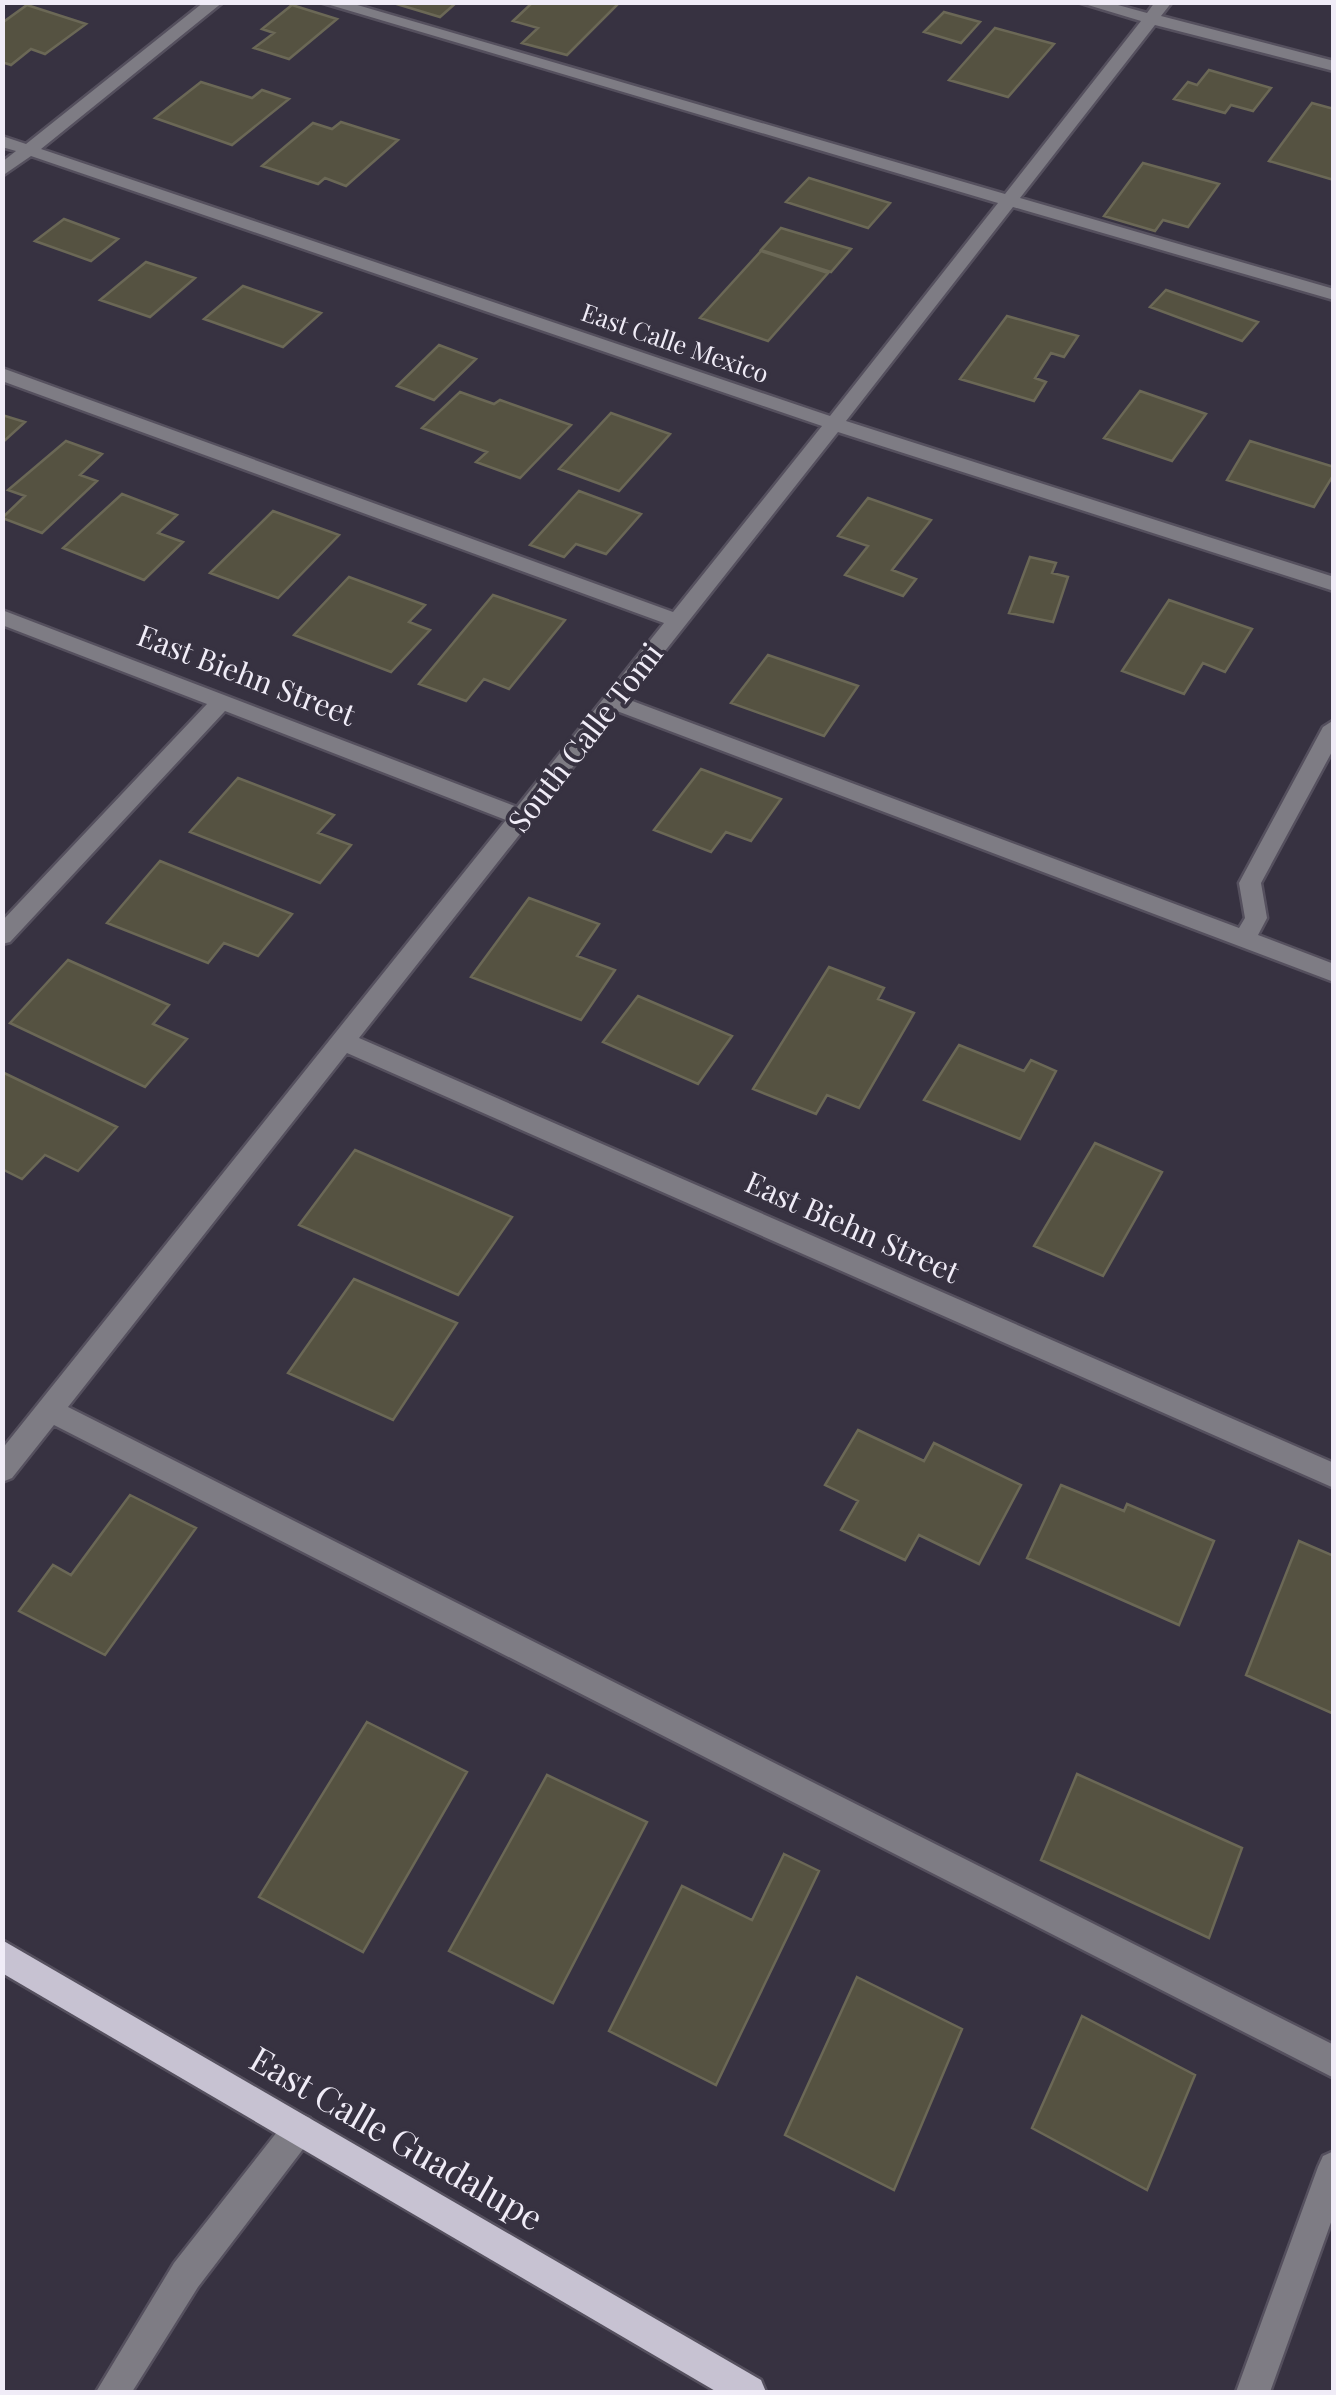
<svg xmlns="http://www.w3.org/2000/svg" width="1336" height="2395" viewBox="0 0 1336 2395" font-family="'Playfair Display',serif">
  <rect width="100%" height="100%" fill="#373241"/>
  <path fill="#555241" stroke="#6b6856" stroke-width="2.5" d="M390,2h67l-17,15z
    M533,2h87l-53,53 -45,-12 16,-15 -25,-7z
    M27,5l59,19 -41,30 -14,-5 -20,16 -9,-3v-39z
    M292,5l45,14 -48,40 -35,-11 20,-15 -12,-4z
    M944,12l36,10 -19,21 -37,-11z
    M995,28l59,16 -46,53 -59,-17z
    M1209,70l62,18 -18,23 -22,-6 -6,8 -51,-14 14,-17 9,3z
    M201,82l51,16 10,-8 27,9 -57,46 -77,-27z
    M1312,103l22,6v71l-65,-19z
    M341,122l57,18 -52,46 -21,-8 -7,6 -56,-18 51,-43 19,6z
    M1143,163l76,21 -31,43 -25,-7 -8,11 -51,-15z
    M809,178l81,25 -22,25 -82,-26z
    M64,219l54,20 -27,22 -56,-20z
    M781,228l70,21 -20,23 -70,-22z
    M761,251l67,22 -60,68 -68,-23z
    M146,262l49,16 -45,39 -50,-17z
    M243,286l78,27 -38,34 -79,-28z
    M1166,290l92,32 -16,19 -92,-34z
    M1007,316l71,20 -14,21 -13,-4 -16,25 11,4 -12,19 -74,-22z
    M439,345l37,14 -42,41 -37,-14z
    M1140,391l66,23 -34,47 -68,-23z
    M460,392l34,12 6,-4 71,25 -51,53 -44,-16 11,-10 -65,-24z
    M611,413l59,21 -51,57 -60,-22z
    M2,415l23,7 -23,21z
    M66,441l36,13 -22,21 17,6 -55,52 -40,-15 23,-22 -17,-6z
    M1250,441l84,26v7l-20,33 -87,-27z
    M579,491l62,23 -35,40 -30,-10 -12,13 -34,-12z
    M122,494l55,21 -19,18 25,9 -39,38 -81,-32z
    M868,498l63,22 -39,50 24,9 -13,17 -58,-21 23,-29 -30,-10z
    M273,511l66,24 -61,63 -68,-25z
    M1030,557l26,6 -4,10 16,4 -15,45 -44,-9z
    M349,577l76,28 -16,17 21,8 -39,42 -97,-37z
    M493,595l72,25 -56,69 -25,-10 -18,22 -47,-17z
    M1169,600l83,29 -27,43 -22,-9 -19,31 -62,-23z
    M768,655l90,31 -34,50 -93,-33z
    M701,769l80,30 -30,42 -25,-9 -15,20 -57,-22z
    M238,778l96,37 -16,18 33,12 -31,38 -130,-51z
    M160,861l132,53 -34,42 -34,-13 -16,20 -101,-40z
    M529,898l70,26 -22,32 38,14 -34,50 -110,-43z
    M68,960l101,45 -16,19 34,15 -42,48 -135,-64z
    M829,967l55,21 -6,11 36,14 -55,95 -32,-13 -11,19 -63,-25z
    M638,996l94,40 -34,48 -95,-42z
    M959,1045l65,26 7,-11 25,11 -36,68 -96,-39z
    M2,1072l115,55 -39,44 -33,-16 -23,24 -20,-10z
    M1095,1143l67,29 -59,104 -69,-30z
    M355,1150l157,67 -54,78 -159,-70z
    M354,1279l103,44 -64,97 -105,-47z
    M858,1430l66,31 10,-18 87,42 -42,79 -60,-29 -14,25 -64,-30 17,-29 -33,-16z
    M1061,1485l63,26 3,-7 87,37 -35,84 -152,-67z
    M130,1495l66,33 -91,127 -86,-44 34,-46 18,10z
    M1299,1541l35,15v158l-88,-39z
    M367,1722l100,50 -104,180 -104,-55z
    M1077,1774l165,74 -33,90 -168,-78z
    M547,1775l100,47 -94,181 -104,-52z
    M784,1854l35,17 -103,214 -107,-54 73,-145 70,34z
    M857,1977l105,52 -68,161 -109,-55z
    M1082,2016l113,59 -48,115 -115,-62z"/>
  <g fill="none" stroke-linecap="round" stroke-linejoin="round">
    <g stroke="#55505e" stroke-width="5">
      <path id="minor" d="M204,2h19l-182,147 789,267 168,-213 -678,-201h27l658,192 136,-173 -63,-19h29l40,11 8,-11h17l-11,14 173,45v10l-179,-46 -135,173 314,91v11l-321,-93 -167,214 488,156v14l-496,-159 -211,267 612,229 6,-10 -6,-35 84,-156 11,-7v28l-73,135 6,35 -9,17 76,29v18l-717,-271 -258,327 975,425v25l-987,-435 -279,354 1266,638v33l-1280,-653 -42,53 -10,4v-33l504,-629 -281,-109 -215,231 -8,2v-23l205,-217 -205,-79v-15l515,197 147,-184 -662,-242v-13l671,244 149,-186 -791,-270 -29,20v-14l14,-11 -14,-4v-11l24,8z
        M299,2113l11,5 5,11 -5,11 -112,147 -66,105h-36l78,-129 114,-145z
        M1334,2151v63l-64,178h-34l82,-225 5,-11z"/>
    </g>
    <g stroke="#55505e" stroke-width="5">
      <path id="major" d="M2,1940l759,440 5,12h-49l-715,-419z"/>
    </g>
    <use href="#minor" fill="#7e7c84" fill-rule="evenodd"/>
    <use href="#major" fill="#c7c2d2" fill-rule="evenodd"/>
  </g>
  <g text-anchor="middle" stroke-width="8" stroke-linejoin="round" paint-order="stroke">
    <g font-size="25" fill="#f0ecf7" stroke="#373241">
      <text transform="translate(675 343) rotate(19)" y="9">East Calle Mexico</text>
    </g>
    <g font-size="30" fill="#f0ecf7" stroke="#373241">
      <text transform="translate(246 676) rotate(21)" y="10">East Biehn Street</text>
      <text transform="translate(586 738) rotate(-52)" y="10">South Calle Tomi</text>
      <text transform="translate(852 1228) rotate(24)" y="10">East Biehn Street</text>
    </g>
    <g font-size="35" fill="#f0ecf7" stroke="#373241">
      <text transform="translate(396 2139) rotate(30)" y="12">East Calle Guadalupe</text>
    </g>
  </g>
  <rect width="1336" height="2395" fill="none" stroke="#f0ecf7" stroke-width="10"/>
</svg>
